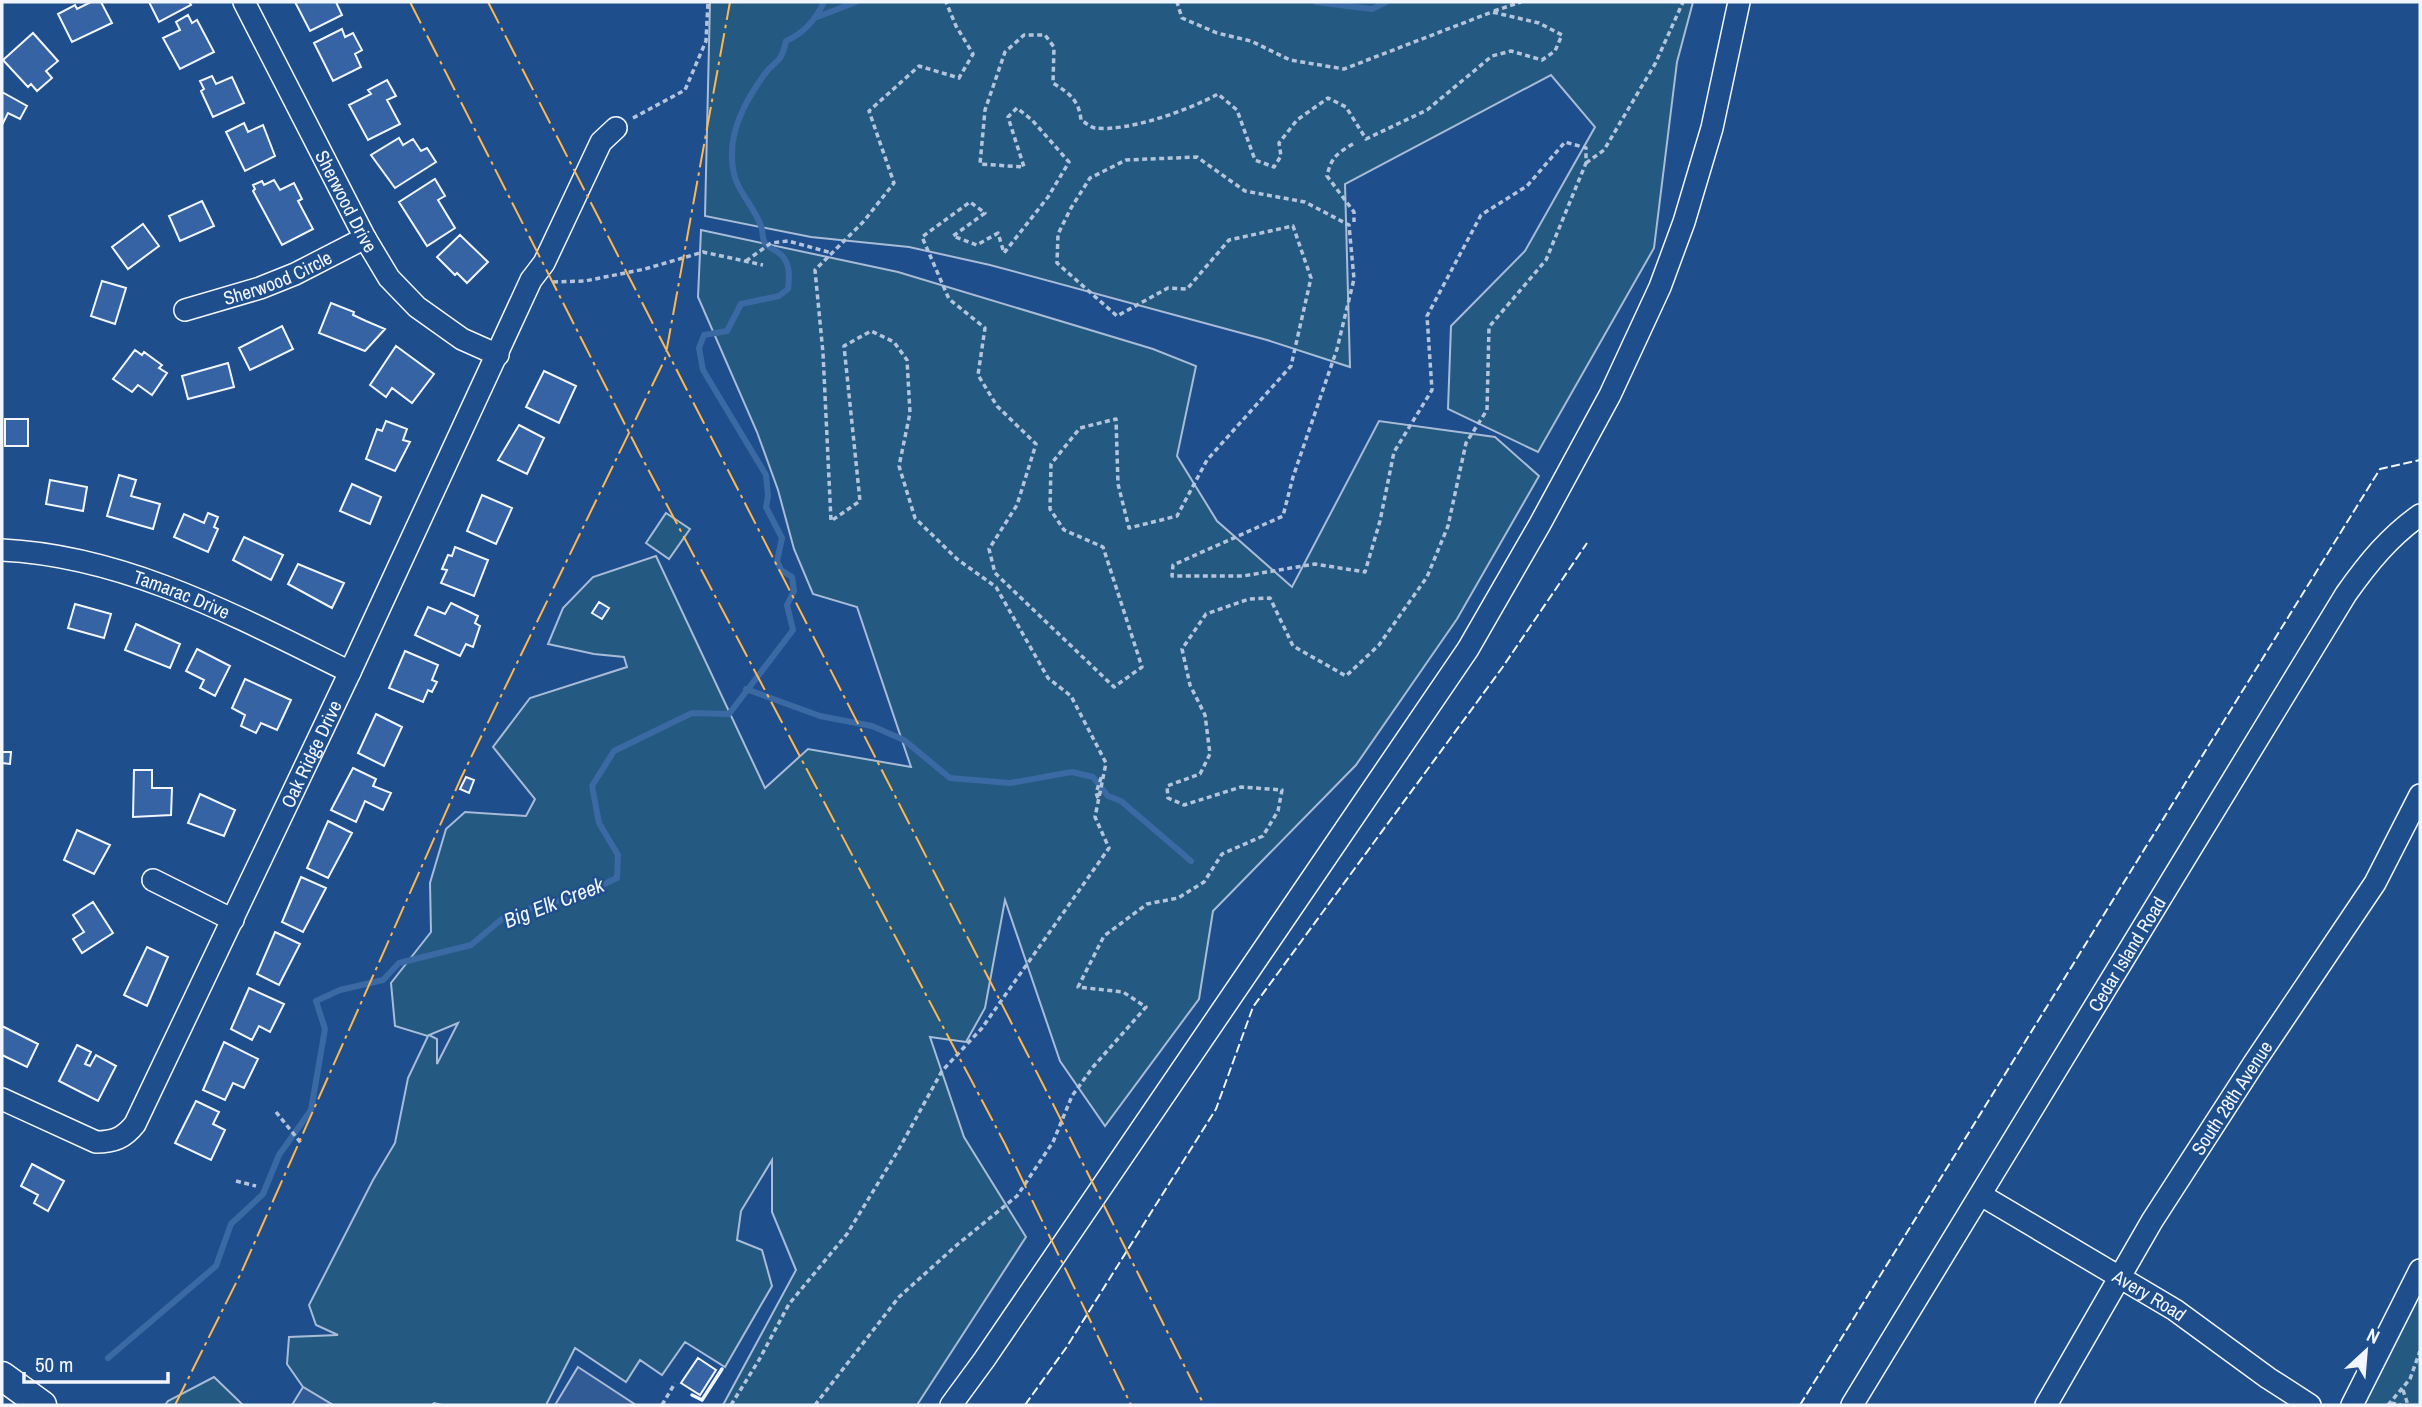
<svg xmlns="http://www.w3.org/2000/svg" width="2422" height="1407" viewBox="0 0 2422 1407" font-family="'Archivo Narrow',sans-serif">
  <rect width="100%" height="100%" fill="#1f4e8c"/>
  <path fill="#245a82" stroke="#a8bbd7" stroke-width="2" fill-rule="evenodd" d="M710,2h983l-16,60 -23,186 -116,204 -90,-43 3,-83 74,-75 70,-124 -44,-52 -206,109 5,183 -83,-27 -277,-75 -81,-18 -98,-10 -106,-21z
    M701,230l197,42 255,77 43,17 -19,90 40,65 75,66 87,-166 116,16 44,39 -82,143 -101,146 -143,146 -14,88 -94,127 -45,-65 -55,-161 -20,108 -19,34 -36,-5 34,100 62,100 -109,168h-194l73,-135 -24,-58v-52l-31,51 -4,29 25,10 10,36 -47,81 -40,-25 -23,33 -22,-15 -14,22 -51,-34 -29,57h-104l-8,-2 -2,2h-99l-30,-18 -16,-23 2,-27 49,-2 -22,-10 -7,-20 64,-125 22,-37 13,-65 20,-42 -33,-10 -4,-43 40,-51 -1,-49 16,-54 19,-17 61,4 9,-17 -42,-52 37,-49 97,-31 -3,-10 -30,-3 -46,-10 15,-36 30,-31 63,-21 109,232 43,-39 103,18 -54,-160 -44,-13 -19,-45 -16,-59 -21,-58 -59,-135zM458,1023l-21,41v-25l-8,-4z
    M666,513l24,16 -21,30 -23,-16z
    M2420,1289v116h-57z
    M214,1377l29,28h-78l3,-4z"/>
  <path fill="#305b95" stroke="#a8bbd7" stroke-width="2" d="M578,1367l58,38h-81z
    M303,1387l30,18h-41z"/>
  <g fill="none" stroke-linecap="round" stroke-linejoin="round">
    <path stroke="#3b69a3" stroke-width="6" d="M1316,2l56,7 14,-7
      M817,17l39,-15
      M746,689l74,27 52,10 32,14 46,38 60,5 62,-11 21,5 15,19 13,5 70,60
      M108,1358l108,-92 15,-42 32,-30 16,-39 32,-45 14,-81 -9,-28 24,-11 43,-10 16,-17 72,-18 31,-26 40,-15 34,-7 41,-19 1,-23 -19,-32 -7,-37 22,-35 78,-38 37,1 64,-84 -6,-25 7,-14 -2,-14 -11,-7 -4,-9 5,-23 -16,-31 2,-11 -2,-21 -63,-105 -4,-22 5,-13 23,-4 14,-27 38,-8 9,-7c2,-15 2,-30 -12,-38 -5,-3 -9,-4 -12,-10 -2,-5 -1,-10 -3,-15 -11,-29 -30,-36 -29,-73 0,-28 16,-56 32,-78 12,-17 16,-8 22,-34 18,-8 30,-22 38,-39"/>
  </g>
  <path fill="#3563a3" stroke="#f2f6ff" stroke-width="2" d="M91,2h10l11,21 -40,19 -14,-28 17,-9 2,4z
    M149,2h40l2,3 -32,17z
    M295,2h41l6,13 -32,16z
    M188,15l4,8 5,-3 17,32 -34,17 -17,-31 17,-8 -4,-8z
    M342,29l3,8 8,-4 9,17 -7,4 6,13 -28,14 -19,-38z
    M33,33l25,28 -12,10 6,7 -15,13 -6,-7 -3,3 -25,-27z
    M212,76l4,8 16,-7 12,26 -31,14 -12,-26 3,-2 -4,-8z
    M387,80l9,16 -9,4 13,24 -32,16 -19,-35 22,-11 -3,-4z
    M2,92l25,14 -7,13 -12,-6 -6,12z
    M244,123l4,9 15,-7 12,31 -30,15 -19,-39z
    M399,138l4,7 10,-6 8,12 6,-3 9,14 -41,26 -24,-33z
    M435,179l10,17 -7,4 17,28 -28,18 -28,-44z
    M274,180l6,10 14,-7 8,16 -4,2 15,28 -31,16 -29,-54 2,-2 -2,-4 9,-4 2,4z
    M202,201l12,25 -34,15 -11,-25z
    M143,224l16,22 -31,23 -16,-22z
    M460,235l28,27 -21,21 -10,-10 -2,2 -18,-18z
    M102,281l24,7 -11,36 -24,-8z
    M331,303l23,9 -1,3 13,6 19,8 -20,22 -46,-18z
    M282,326l11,23 -43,21 -11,-22z
    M396,346l38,28 -22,29 -20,-15 -6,9 -16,-12z
    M135,350l7,5 2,-3 18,13 -3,3 8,5 -15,22 -14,-10 -6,7 -19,-13z
    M228,363l6,24 -46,12 -6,-23z
    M544,371l32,15 -17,37 -33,-16z
    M5,419h23v27h-23z
    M386,421l21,8 -4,11 7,2 -15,29 -29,-12 11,-30 5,2z
    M519,425l25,13 -17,36 -29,-14z
    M119,475l17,5 -5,16 29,8 -7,25 -46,-13z
    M50,480l37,7 -4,24 -37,-7z
    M352,484l29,13 -11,27 -30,-13z
    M482,495l30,13 -16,36 -29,-13z
    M208,513l10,4 -4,10 4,2 -10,23 -34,-15 10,-23 20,9z
    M244,537l39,18 -12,25 -38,-20z
    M455,547l33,13 -14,36 -33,-13 6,-13 -5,-1 6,-14 4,1z
    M298,564l46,19 -12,25 -44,-24z
    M599,602l10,6 -7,11 -10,-6z
    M451,603l27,13 -3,7 5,3 -7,21 -7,-3 -6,12 -45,-21 13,-28 17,7z
    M75,604l36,10 -7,24 -36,-10z
    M136,624l44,20 -10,24 -45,-18z
    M197,649l33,17 -15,30 -15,-8 4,-8 -18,-9z
    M405,651l33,14 -6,15 5,2 -5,10 -4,-2 -5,12 -34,-14z
    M245,679l46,21 -14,30 -16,-7 -5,10 -15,-7 4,-11 -13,-7z
    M376,714l26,13 -18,39 -26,-13z
    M2,752h9l-1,12 -8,-1z
    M353,768l23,11 -3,7 18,7 -8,17 -18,-9 -9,21 -25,-12z
    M134,770h18v18h20l-1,27 -38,2z
    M466,777l8,3 -5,13 -9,-4z
    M200,794l35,16 -11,26 -36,-13z
    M328,821l24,12 -24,45 -21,-10z
    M77,830l33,15 -16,29 -30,-14z
    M301,877l25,11 -23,44 -21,-10z
    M93,902l20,31 -31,20 -9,-14 11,-7 -11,-17z
    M275,932l25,12 -21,41 -22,-11z
    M147,947l21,10 -21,49 -23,-11z
    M249,988l35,16 -14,28 -11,-6 -7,14 -21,-11z
    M2,1026l36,18 -11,23 -25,-12z
    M224,1042l34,17 -14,29 -11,-5 -8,17 -22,-10z
    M77,1045l14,7 -6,12 5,2 6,-11 20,11 -18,35 -39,-20z
    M196,1101l23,11 -6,12 12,6 -14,30 -36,-17z
    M32,1164l32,17 -16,30 -14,-8 4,-8 -17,-9z
    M698,1358l18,12 -16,25 -19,-12z"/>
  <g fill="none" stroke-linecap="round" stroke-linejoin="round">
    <g stroke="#f2f6ff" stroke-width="24">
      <g id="minor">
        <path id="s1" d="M244,2l121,236 24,40 28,29 45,32 36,16"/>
        <path id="s2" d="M185,310l75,-22 35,-14 70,-36"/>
        <path id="s3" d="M2,550c125,6 238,68 348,122"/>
        <path d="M153,880l80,40"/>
        <path id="s4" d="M2,1099l94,43c18,0 28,-4 39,-18l215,-452 181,-392 13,-17 57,-121 15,-14"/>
        <path id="s5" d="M1981,1195l194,115 93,68 42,27"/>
        <path d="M951,1405l33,-45 484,-711 72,-125 70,-129 50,-108 24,-65 28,-94 27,-126"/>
        <path id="s6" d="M1852,1405l494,-811c22,-31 43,-57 74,-79"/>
        <path id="s7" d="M2046,1405l106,-184 102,-158 121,-180 45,-88"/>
        <path d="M2352,1405l68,-135"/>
      </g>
    </g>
    <g stroke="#f2f6ff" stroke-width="31">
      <path id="major" d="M2,1376l40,29"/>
    </g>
    <path stroke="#b3c4dc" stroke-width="3.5" stroke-dasharray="5 3.5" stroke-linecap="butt" d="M1494,11l27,-9
      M633,118l52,-28 21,-49 2,-39
      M1353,144c-16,9 -22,14 -26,32l27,36v10
      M1586,163l18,-13 51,-86 28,-62
      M746,261l25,-18 17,-2 44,12
      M553,282l32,-1 60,-12 58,-17 60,13
      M1098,798l-2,-5 6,-18
      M276,1112l25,31
      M236,1181l20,5
      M2403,1390l5,15
      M2391,1403l10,2
      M662,1405l13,-22
      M731,1405l28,-45 30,-56 58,-70 52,-85 43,-78 40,-43 127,-180 -14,-31 11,-54 -35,-67 -23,-18 -52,-91 -39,-28 -42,-41 -16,-52 11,-53 -3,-53 -13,-18 -23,-11 -27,15 16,155 -29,20 -8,-168 -8,-83 49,-49 30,-38 -25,-72 50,-45 40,12 14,-24 -17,-28 -10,-24
      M815,1405l84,-108 59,-53 59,-48 36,-54 19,-46 21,-29 53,-60 -23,-15 -45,-5 26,-51 43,-32 31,-6 26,-16 18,-28 41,-18 15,-25 4,-21 -41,-3 -57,18 -16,-7 -1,-12 33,-12 10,-20 -5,-39 -15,-30 -8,-36 24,-35 43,-15 21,-1 23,48 53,30 33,-31 48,-68 21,-51 18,-83 21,-33 2,-83 57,-67 40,-97v-15l-21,-6 -38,44 -46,29 -54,101 5,74 -38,62 -14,69 -15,51 -50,-8 -72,12h-71l1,-11 110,-49 10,-39 44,-128 17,-70 -5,-54 -44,-23 -60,-11 -48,-34 -71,3 -36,18 -19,30 -13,26 -1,29 60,53 51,-28 19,1 42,-49 64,-14 18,52 -20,88 -84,94 -30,56 -48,12 -11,-44 -2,-65 -36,9 -29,36 -1,45 14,21 39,17 39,120 -28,20 -119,-114 -6,-24 28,-44 19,-61 -39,-38 -19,-31 7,-47 -36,-29 -27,-62 48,-35 15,11 -32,23 24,9 21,-12 6,20 44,-56 21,-35 -37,-42 -15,-12 -9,9 16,50 -44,-3 5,-54 20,-58 19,-17h21l9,12 -1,36c16,10 26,17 28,37 5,3 9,7 14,8 33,4 94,-18 123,-34l19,16 18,50 19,7 7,-11 -2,-13 18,-23 31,-22 18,9 20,32 61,-29 65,-54 19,-5 31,9 13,-9 7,-16 -23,-12 -47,-11 -148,57 -54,-9 -39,-19 -34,-8 -35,-15 -5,-16
      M2388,1405l22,-26 10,-28"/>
    <use href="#minor" stroke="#1f4e8c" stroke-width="21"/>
    <use href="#major" stroke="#1f4e8c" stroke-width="28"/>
    <path stroke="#f2f6ff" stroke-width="2" stroke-dasharray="9 3.5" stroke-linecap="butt" d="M1025,1405l41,-57 150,-239 37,-102 249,-339 85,-125
      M1800,1405l580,-936 40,-9"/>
    <path stroke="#f2f6ff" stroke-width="3.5" d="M692,1395l10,5 20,-31"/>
    <path stroke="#ffb74d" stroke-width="2" stroke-dasharray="24 5 3.5 5" stroke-linecap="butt" d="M410,2l230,452 365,690 126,261
      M488,2l565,1102 151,301
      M175,1405l66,-132 220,-495 204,-419 65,-357"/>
  </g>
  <g text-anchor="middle" stroke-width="5" stroke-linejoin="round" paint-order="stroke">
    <g font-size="19" fill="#f2f6ff" stroke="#1f4e8c">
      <text dy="7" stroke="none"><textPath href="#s1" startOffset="224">Sherwood Drive</textPath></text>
      <text dy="7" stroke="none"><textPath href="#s2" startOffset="98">Sherwood Circle</textPath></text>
      <text dy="7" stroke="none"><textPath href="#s3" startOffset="186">Tamarac Drive</textPath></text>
      <text dy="7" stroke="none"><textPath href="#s4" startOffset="558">Oak Ridge Drive</textPath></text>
      <text dy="7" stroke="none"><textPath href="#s6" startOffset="528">Cedar Island Road</textPath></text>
      <text dy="7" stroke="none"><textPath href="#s7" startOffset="359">South 28th Avenue</textPath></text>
      <text dy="7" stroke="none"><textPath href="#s5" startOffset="196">Avery Road</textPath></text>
    </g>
    <g font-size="21" font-style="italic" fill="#f2f6ff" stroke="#1f4e8c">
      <text transform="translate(554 903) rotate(-21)" y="7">Big Elk Creek</text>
    </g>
  </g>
  <rect width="2422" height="1407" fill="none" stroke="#f2f6ff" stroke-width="7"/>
  <g transform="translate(2366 1351) rotate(26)" stroke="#1f4e8c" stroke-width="5" paint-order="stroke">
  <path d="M0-5L12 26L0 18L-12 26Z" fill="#f2f6ff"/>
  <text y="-10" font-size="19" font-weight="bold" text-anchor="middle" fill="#f2f6ff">N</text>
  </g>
  <path d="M24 1372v10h144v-10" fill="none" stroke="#f2f6ff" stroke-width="3.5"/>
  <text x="35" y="1372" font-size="21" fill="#f2f6ff" stroke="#1f4e8c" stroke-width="5" paint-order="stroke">50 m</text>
</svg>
